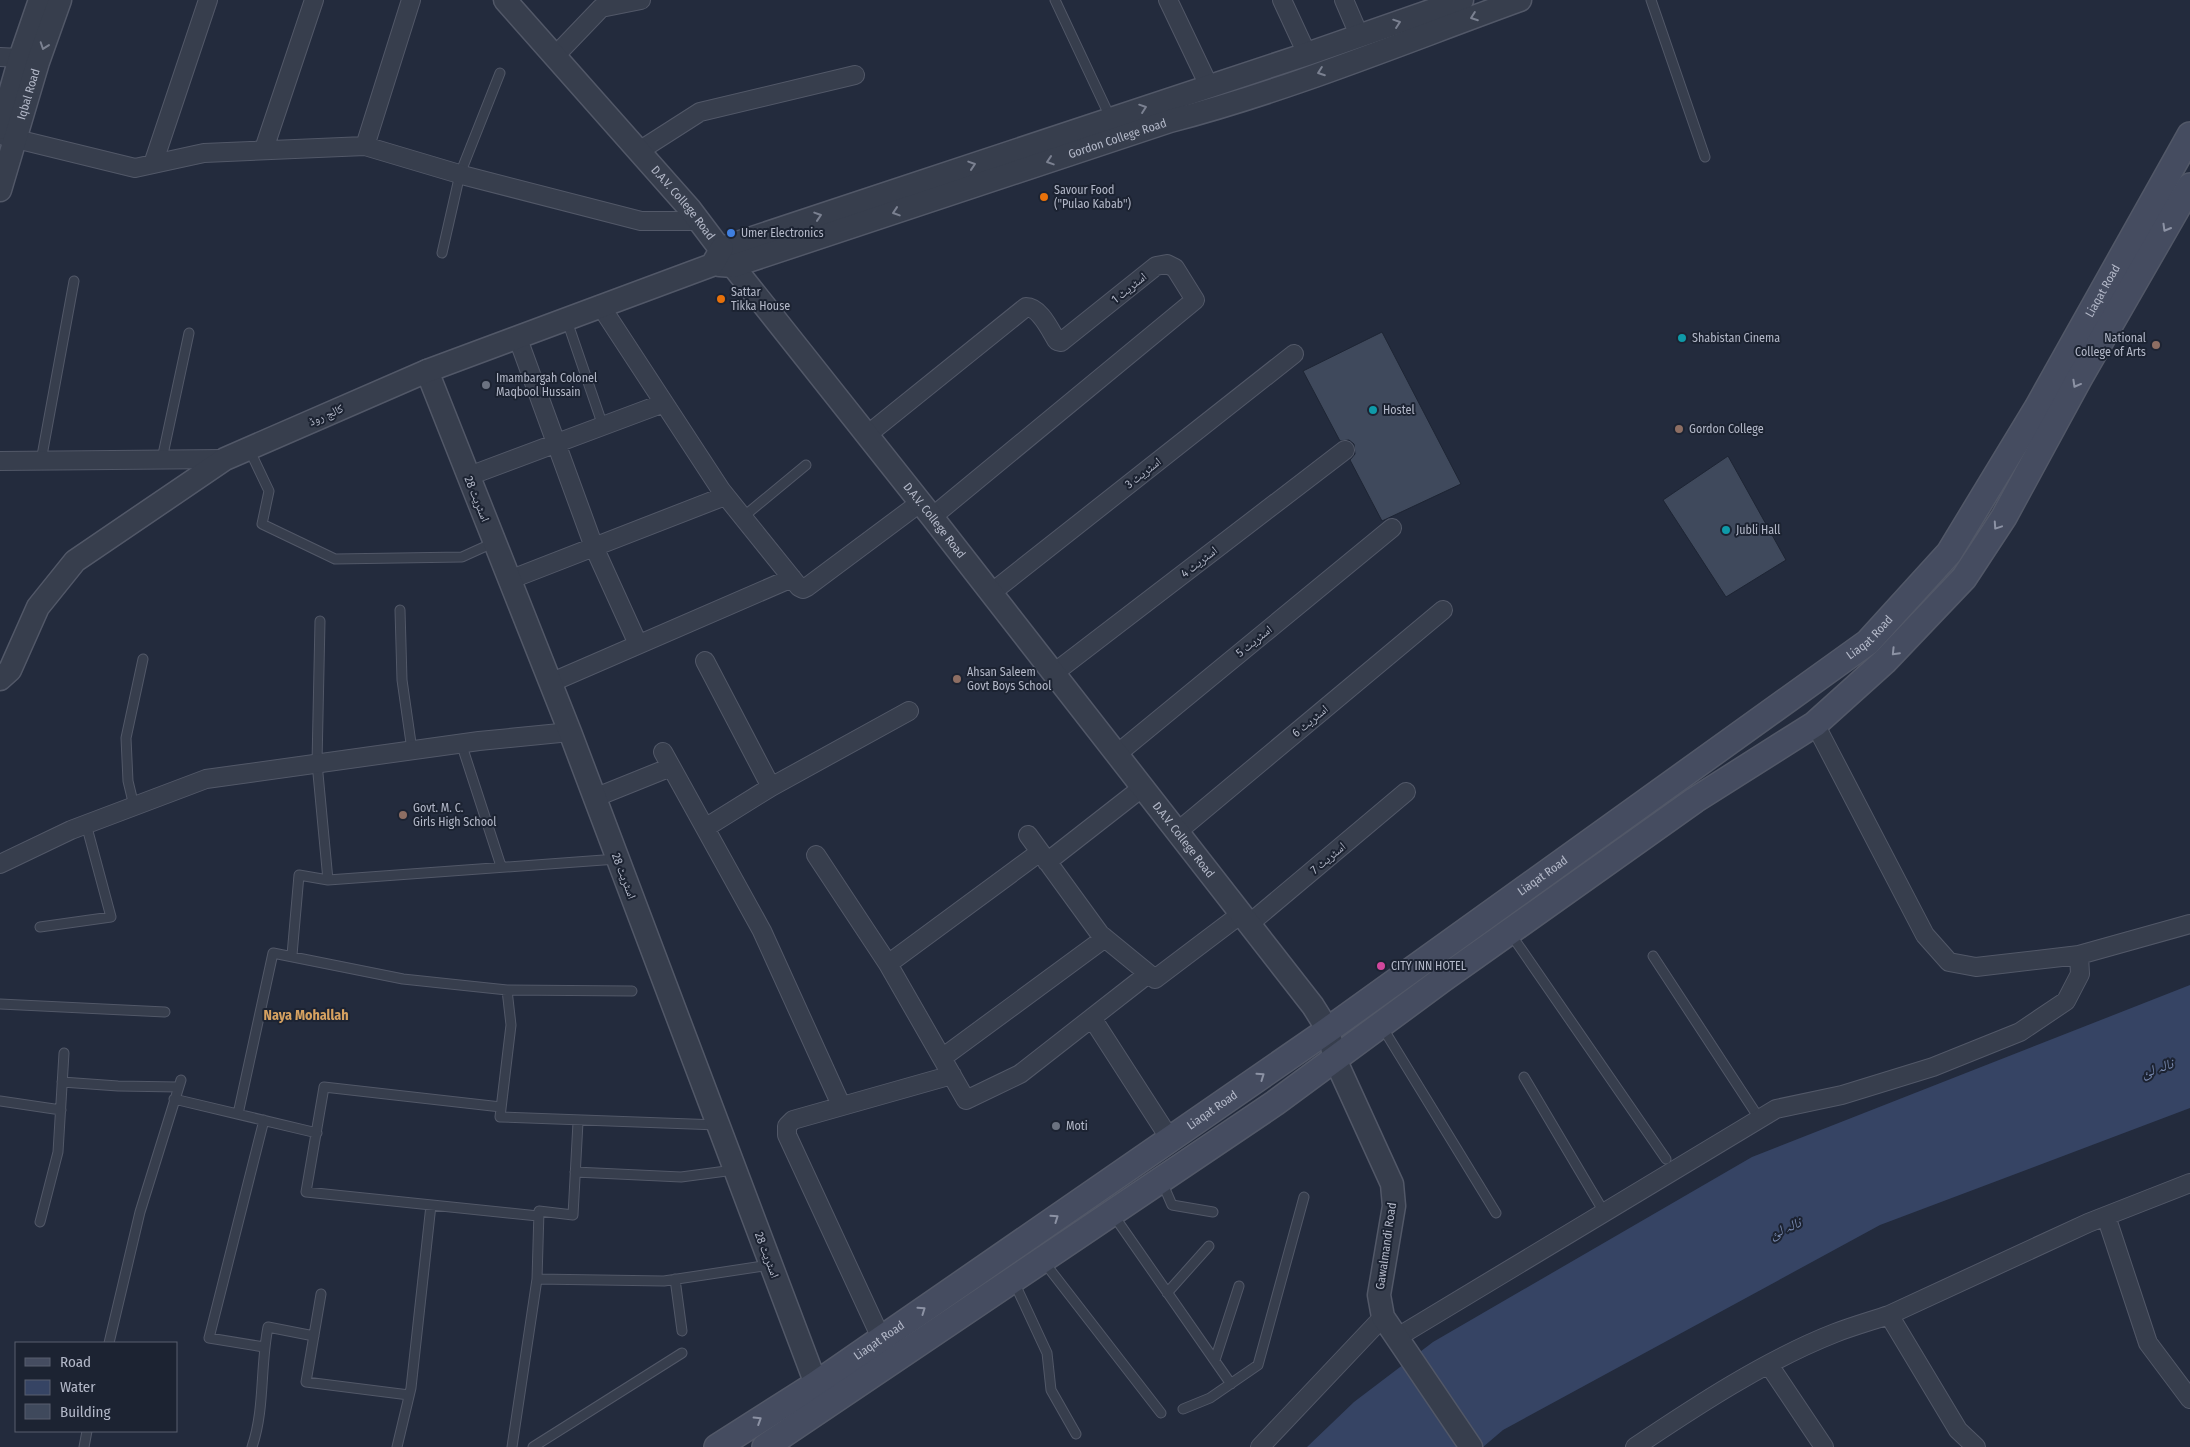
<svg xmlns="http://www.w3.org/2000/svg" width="2190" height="1447" viewBox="0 0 2190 1447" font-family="'Fira Sans Condensed','Noto Naskh Arabic',sans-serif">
  <rect width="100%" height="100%" fill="#232b3d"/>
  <path fill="#364464" d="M2190,985v123l-310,117 -377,205 -20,17h-176l47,-45 79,-60 319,-185z"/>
  <path fill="#3f495c" stroke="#1e2534" d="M1382,332l79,152 -79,37 -32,-61 5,-6 -1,-10 -5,-4 -9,1 -37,-70z
    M1728,456l58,104 -60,37 -63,-97z"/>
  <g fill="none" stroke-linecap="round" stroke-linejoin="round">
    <g stroke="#525868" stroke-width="11">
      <path id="service" d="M1055,0l56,119
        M1651,0l54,157
        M442,253l18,-79 40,-101
        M566,318l37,108
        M249,449l20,42 -7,33 73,35 127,-2 33,-15
        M162,459l27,-126
        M41,461l33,-180
        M743,517l63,-52
        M400,610l2,70 10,70
        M320,621l-3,142 11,117
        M461,743l40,123
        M134,806l-6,-25 -2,-43 17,-79
        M40,927l71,-10 -25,-93
        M1510,933l156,226
        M292,955l7,-80 29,5 289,-21
        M1653,956l106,162
        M507,990l4,35 -11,92 218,8
        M0,1004l165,8
        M1381,1025l115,188
        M1524,1077l80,135
        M62,1082l56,4 60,1
        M174,1099l143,34
        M0,1101l61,9
        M501,1107l-177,-20 -18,105 232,24
        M238,1114l35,-161 130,26 104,11 125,1
        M575,1172l106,5 53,-7
        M1162,1182l10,23 41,7
        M1112,1213l119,171
        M40,1222l18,-70 6,-99
        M1044,1262l117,151
        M537,1279l127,2 106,-16
        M675,1279l7,52
        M1014,1282l33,71 4,37 25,44
        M1167,1293l42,-47
        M321,1294l-15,88 103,13
        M109,1343l31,-131 41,-132
        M264,1347l-55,-9 55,-218
        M1215,1360l24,-74
        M1183,1409l27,-11 48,-33 46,-168
        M84,1447l3,-16
        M252,1447c13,-38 8,-80 16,-120l46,9
        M397,1447l14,-59 20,-183
        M512,1447l25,-168 2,-68 34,4 5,-93
        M533,1447l149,-94"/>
    </g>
    <g stroke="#525868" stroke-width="20">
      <path id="minor" d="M1168,0l41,86
        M1282,0l25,54
        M1344,0l15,35
        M555,56l46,-48 40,-8
        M0,57l20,1
        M4,136l131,32 69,-15 161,-7 101,30 175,45h59
        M365,146l46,-146
        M264,149l50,-149
        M639,151l61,-39 155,-37
        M153,164l55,-164
        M600,305l121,185 78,97 4,2 4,-2 114,-85
        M517,336l77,211 44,97
        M867,435l159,-128c14,0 24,23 31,34l4,1 95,-76 11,-2 8,4 20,32 -263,217
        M0,461l225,-2
        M469,476l195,-73
        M509,580l216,-84
        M991,593l303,-239
        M705,661l66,126
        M1054,673l291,-223
        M550,683l242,-105
        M1815,724l110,211 24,27 27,5 103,-12 111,-31
        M663,752l99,179 79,174
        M1117,754l275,-226
        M594,798l77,-31
        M705,828l66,-41 138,-76
        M1177,832l266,-222
        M1028,835l72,99 55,45 86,-65
        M816,855l72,109 78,136 54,-26 128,-100
        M1047,862l96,-75
        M0,864l71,-34 135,-51 273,-38 91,-9
        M1249,924l157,-132
        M888,964l152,-112
        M1092,1018l78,121
        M942,1058l163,-120
        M2106,1216l42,127 42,56
        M1889,1315l199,-92 102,-40
        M881,1338l-94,-203v-9l6,-6 159,-45
        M1396,1338l380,-229 66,-14 91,-28 87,-35 46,-31 14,-27 -1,-19
        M1769,1365l55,82
        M1260,1447l123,-130
        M1635,1447c61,-41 131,-87 200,-114 18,-7 36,-12 54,-18l69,115 18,17"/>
    </g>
    <g stroke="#525868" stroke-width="25">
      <g id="tertiary">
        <path id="s1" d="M505,0l185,209 43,57 199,251 381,489 15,24 7,29 57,125 2,22 -15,89 4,22 88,130"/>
        <path d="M0,128l20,-70 20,-58"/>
        <path id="s2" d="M0,190l38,-128 22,-62"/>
        <path d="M722,248l585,-194 155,-54"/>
        <path id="s3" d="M720,265l13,1 437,-145c119,-31 234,-79 350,-121"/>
        <path d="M427,371l143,361 246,652"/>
        <path d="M0,679l10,-9 28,-63 37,-46 150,-102 202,-88 285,-106 10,-17"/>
      </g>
    </g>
    <g stroke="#525868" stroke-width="28">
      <g id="secondary">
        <path id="s4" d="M717,1447l99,-63 512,-354 540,-388 81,-89 88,-145 153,-273"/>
        <path d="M765,1447l510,-344 168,-124 252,-179 120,-76 70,-63 79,-83 40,-61 75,-138 111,-193"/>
      </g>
    </g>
    <use href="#service" stroke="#373e4d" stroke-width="9"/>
    <use href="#minor" stroke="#373e4d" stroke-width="18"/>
    <use href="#tertiary" stroke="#373e4d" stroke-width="22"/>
    <use href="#secondary" stroke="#454c60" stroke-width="25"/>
  </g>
  <defs><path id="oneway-chevron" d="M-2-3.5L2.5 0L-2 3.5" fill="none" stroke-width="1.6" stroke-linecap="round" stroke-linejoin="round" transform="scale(1.25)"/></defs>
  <g stroke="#7b8191">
    <use href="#oneway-chevron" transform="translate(1474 17) rotate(160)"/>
    <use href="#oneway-chevron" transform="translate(1397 23) rotate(-19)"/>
    <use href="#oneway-chevron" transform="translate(44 46) rotate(109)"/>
    <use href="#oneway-chevron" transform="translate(1321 72) rotate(160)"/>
    <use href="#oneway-chevron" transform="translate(1143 108) rotate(-19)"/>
    <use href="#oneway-chevron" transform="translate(1050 161) rotate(162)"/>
    <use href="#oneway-chevron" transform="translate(972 165) rotate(-18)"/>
    <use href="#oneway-chevron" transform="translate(896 212) rotate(162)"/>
    <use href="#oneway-chevron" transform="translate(818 216) rotate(-18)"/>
  </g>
  <g stroke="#8c92a4">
    <use href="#oneway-chevron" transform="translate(2166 228) rotate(120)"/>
    <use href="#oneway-chevron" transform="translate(2076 384) rotate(119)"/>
    <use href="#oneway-chevron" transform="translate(1997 526) rotate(124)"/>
    <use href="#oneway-chevron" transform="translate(1895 652) rotate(134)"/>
    <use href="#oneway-chevron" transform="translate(1261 1076) rotate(-35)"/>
    <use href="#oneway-chevron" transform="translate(1055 1218) rotate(-35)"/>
    <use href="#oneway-chevron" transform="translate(922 1310) rotate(-35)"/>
    <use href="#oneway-chevron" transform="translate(758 1420) rotate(-32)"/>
  </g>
  <g fill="#e8710a" stroke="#1c2332" stroke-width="2">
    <circle cx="1044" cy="197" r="5"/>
    <circle cx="721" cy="299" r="5"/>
  </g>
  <circle fill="#3f7fe0" stroke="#1c2332" stroke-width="2" cx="731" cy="233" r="5"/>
  <g fill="#0f9aa8" stroke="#1c2332" stroke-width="2">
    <circle cx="1682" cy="338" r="5"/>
    <circle cx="1373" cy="410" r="5"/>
    <circle cx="1726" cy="530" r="5"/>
  </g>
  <g fill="#8d6e63" stroke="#1c2332" stroke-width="2">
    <circle cx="2156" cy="345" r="5"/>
    <circle cx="1679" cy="429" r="5"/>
    <circle cx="957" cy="679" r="5"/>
    <circle cx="403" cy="815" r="5"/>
  </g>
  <g fill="#6b7280" stroke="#1c2332" stroke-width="2">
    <circle cx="486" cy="385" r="5"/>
    <circle cx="1056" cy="1126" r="5"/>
  </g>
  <circle fill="#d1479c" stroke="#1c2332" stroke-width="2" cx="1381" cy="966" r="5"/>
  <g text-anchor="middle" stroke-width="4" stroke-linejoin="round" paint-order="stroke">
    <g font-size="12" fill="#b3b8c8" stroke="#1c2332">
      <text dy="4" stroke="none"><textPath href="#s2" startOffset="100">Iqbal Road</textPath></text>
      <text dy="4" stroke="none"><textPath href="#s3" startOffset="418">Gordon College Road</textPath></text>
      <text dy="4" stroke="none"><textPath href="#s1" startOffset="270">D.A.V. College Road</textPath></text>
      <text transform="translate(1129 288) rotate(-39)" y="4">اسٹریٹ 1</text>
      <text dy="4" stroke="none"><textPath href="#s4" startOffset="1829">Liaqat Road</textPath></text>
      <text transform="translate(326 415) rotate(-24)" y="4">کالج روڈ</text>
      <text transform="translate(1143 473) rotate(-38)" y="4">اسٹریٹ 3</text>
      <text transform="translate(477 499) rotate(68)" y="4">اسٹریٹ 28</text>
      <text dy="4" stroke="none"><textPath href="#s1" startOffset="675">D.A.V. College Road</textPath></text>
      <text transform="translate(1199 562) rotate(-38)" y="4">اسٹریٹ 4</text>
      <text dy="4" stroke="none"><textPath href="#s4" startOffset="1409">Liaqat Road</textPath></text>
      <text transform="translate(1254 641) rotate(-39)" y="4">اسٹریٹ 5</text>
      <text transform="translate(1310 721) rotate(-40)" y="4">اسٹریٹ 6</text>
      <text dy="4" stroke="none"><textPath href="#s1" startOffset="1080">D.A.V. College Road</textPath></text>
      <text transform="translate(1328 858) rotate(-40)" y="4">اسٹریٹ 7</text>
      <text transform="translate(624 876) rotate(69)" y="4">اسٹریٹ 28</text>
      <text dy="4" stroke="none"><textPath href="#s4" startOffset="1004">Liaqat Road</textPath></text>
      <text dy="4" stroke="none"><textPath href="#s4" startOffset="599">Liaqat Road</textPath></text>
      <text transform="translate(1386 1246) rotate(-82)" y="4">Gawalmandi Road</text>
      <text transform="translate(767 1255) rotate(69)" y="4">اسٹریٹ 28</text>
      <text dy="4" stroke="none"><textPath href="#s4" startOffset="194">Liaqat Road</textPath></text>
    </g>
    <g font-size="12" fill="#b3b8c8" stroke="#1c2332" text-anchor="start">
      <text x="1054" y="194">Savour Food<tspan x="1054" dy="14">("Pulao Kabab")</tspan></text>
      <text x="741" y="237">Umer Electronics</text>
      <text x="731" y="296">Sattar<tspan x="731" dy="14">Tikka House</tspan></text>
      <text x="1692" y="342">Shabistan Cinema</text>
      <text x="2146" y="342" text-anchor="end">National<tspan x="2146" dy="14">College of Arts</tspan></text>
      <text x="496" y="382">Imambargah Colonel<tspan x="496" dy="14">Maqbool Hussain</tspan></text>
      <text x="1383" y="414">Hostel</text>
      <text x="1689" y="433">Gordon College</text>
      <text x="1736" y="534">Jubli Hall</text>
      <text x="967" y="676">Ahsan Saleem<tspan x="967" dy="14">Govt Boys School</tspan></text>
      <text x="413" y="812">Govt. M. C.<tspan x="413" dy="14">Girls High School</tspan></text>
      <text x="1391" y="970">CITY INN HOTEL</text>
      <text x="1066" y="1130">Moti</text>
    </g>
    <g font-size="14" font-weight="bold" fill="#d6a160" stroke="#1c2332">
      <text x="306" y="1020">Naya Mohallah</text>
    </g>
    <g font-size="14" font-style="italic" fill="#7a8bb1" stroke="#1c2332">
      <text transform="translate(2157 1068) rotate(-19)" y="5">نالہ لئ</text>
      <text transform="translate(1785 1228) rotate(-24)" y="5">نالہ لئ</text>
    </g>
  </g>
  <rect x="15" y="1342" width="162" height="90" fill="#1c2332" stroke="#585f6e"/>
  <rect x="25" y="1358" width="25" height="8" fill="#454c60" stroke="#585f6e"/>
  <text x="60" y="1367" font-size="15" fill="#b3b8c8">Road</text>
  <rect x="25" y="1380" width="25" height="15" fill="#364464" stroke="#585f6e"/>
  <text x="60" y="1392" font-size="15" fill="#b3b8c8">Water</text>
  <rect x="25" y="1404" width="25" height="15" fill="#3f495c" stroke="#585f6e"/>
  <text x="60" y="1417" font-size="15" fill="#b3b8c8">Building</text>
</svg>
